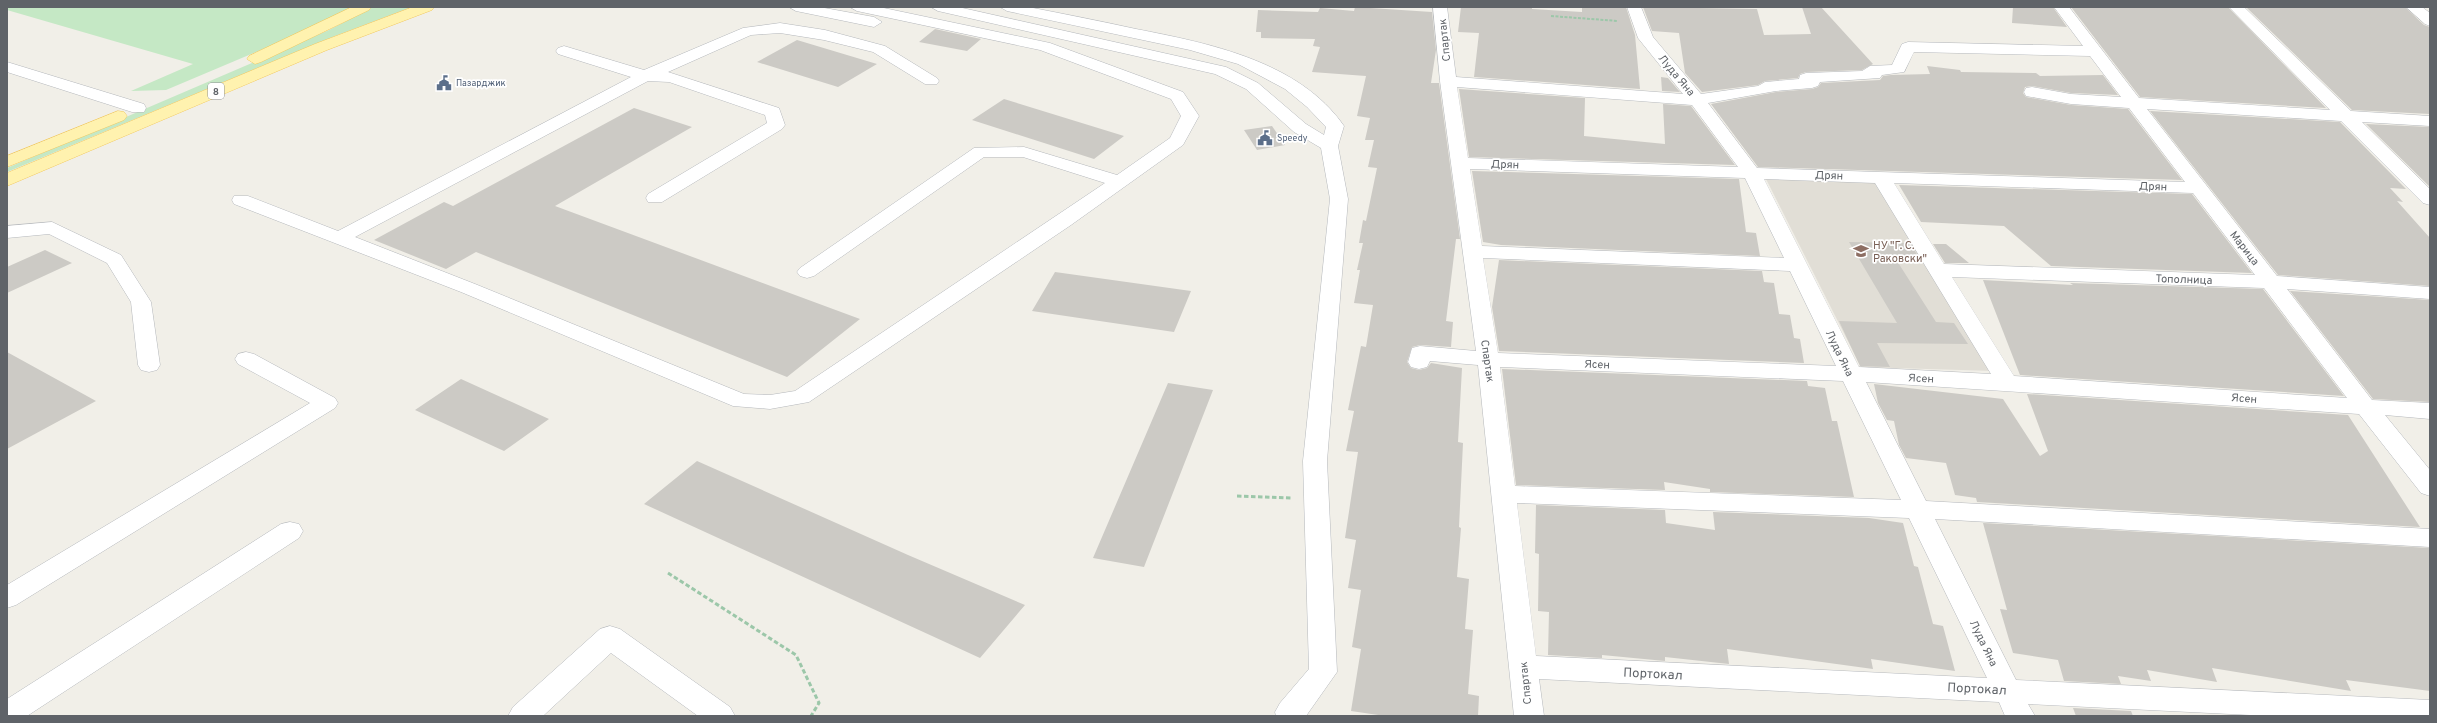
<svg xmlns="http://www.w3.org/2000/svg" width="2437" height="723" viewBox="0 0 2437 723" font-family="Overpass,sans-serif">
  <rect width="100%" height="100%" fill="#f1efe8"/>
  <path fill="#e1ded6" d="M1766,179l110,3 118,189 -133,-4z"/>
  <path fill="#c5e8c5" d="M7,7h346l-59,29 -128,54 -35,1 62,-27 -186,-54z
    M373,7h39l-77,29 -328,136v-4l322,-138z"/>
  <path fill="#cccac5" d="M1355,7l77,5 4,38 -5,33h8l21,156h-4l-10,82 7,1 -2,25 -31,-2 -8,2 -5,15 4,6 8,2 8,-2 4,-5 31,5 -4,74 5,1 -4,84 2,1 -4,49 12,2 -4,50 8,1 -5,64 11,2 -1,20h-93l-34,-5 10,-62 -9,-2 9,-57 -13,-2 8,-48 -11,-2 13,-86 -12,-1 8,-40 -6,-1 13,-64 5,1 7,-42 -19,-2 6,-33h-3l6,-27h-4l4,-23 3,1 11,-53 -9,-1 6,-27h-9l5,-22 -13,-2 9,-40 -54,-4 8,-25 -7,-1 2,-7 -54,-1v-6h-5l2,-22 60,2 2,-4 34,3z
    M1461,7h71v2l50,3v-5h44l9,28 5,54 -166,-12 5,-44 -21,-1z
    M1643,7l114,2 7,26 47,-1 -9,-27h19l52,57 -11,6 -56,2 -6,2 -2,4 -33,3 -7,4 -56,7 -17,-19 -6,-40 -27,-2z
    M2013,7h40l14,20 -55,-4z
    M2071,7h157l98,101 -186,-11z
    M2246,7h159l19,18 6,2v87l-78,-4z
    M935,29l46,10 -14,12 -48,-9z
    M797,40l80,24 -39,23 -81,-25z
    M1927,66l33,4 1,2 75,1 4,3 63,-1 15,20 -47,-2 -39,-7 -7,1 -2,6 3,4 45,8 57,4 54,71 -424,-13 -47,-63 65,-12 36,-3 6,-2 3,-4 59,-3 3,-4 8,-1 39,-1z
    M1661,77l7,1 12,14 -18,-1z
    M1459,89l126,9 -1,38 81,8 -2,-40 28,2 44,59 -266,-8z
    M1004,99l120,37 -30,23 -122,-39z
    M634,108l58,19 -137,79 305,113 -73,58 -311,-125 -30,17 -72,-29 70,-38 9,4z
    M2150,111l190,11 66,67 -16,-1 13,14 -6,-1 33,37v48l-152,-11z
    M2366,124l64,3v60z
    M1272,126l13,19 -28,5 -13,-20z
    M1472,171l267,8 7,53 10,1 4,23 -259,-11 -18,-3z
    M1899,185l293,9 60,79 -201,-7 -47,-40 -83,-4z
    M1849,242l61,1 12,20 -25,-2 39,61 18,1 14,21 -91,-1 13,24 -30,-1 -21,-45 58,2z
    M1933,244h13l23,19h-24z
    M45,250l27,13 -65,30v-26z
    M1499,260l263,11 2,11 10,1 5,31 11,1 4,23 6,1 4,24 -305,-12 -7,-44z
    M1055,272l136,19 -17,41 -142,-21z
    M1983,280l90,5 -3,-2 193,6 81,107 -324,-21z
    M2290,291l140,9v102l-57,-3z
    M7,352l89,49 -89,48z
    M1502,369l305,12 1,5 17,2 7,33h5l17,76 -144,-5v-3l-46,-7 1,8 -149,-5z
    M461,379l88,40 -45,32 -89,-41z
    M1168,383l45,7 -69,177 -51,-9z
    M1874,384l129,15 37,57 8,-5 -21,-57 321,21 72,112 -443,-25 -1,-4 -21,-3 -9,-32 -40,-5 -7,-13 -5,-24 -7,-1 -9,-17z
    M697,461l211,94 117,50 -45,53 -336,-154z
    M1536,505l129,5 1,13 49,7 -2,-18 156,6 34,5 11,43 4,1 15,57 10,2 12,45 -84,-12 2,10 -146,-20 2,15 -64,-7v4l-63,-6v3l-54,-3 1,-43 -11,-1 1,-57 -4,-1z
    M1983,523l447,25v143l-84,-11 5,11 -139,-23 5,14 -70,-12 4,11 -33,-5 3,8 -57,-3 -6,-21 -45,-7 -13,-44 7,1z
    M2073,708l58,3 2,5h-57z"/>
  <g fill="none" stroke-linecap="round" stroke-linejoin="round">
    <g stroke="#b5b8bc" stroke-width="1">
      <path id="minor" d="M789,7h30l55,10 8,5 -8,5 -78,-16z
        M850,7h29l171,36 133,49 16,24 -16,29 -112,80 -262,177 -39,7 -37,-3 -272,-114 -227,-88 -2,-4 2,-4h14l90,35 293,-154 -73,-23 -2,-3 2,-3 6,-2 80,24 99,-42 37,-5 45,7 60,16 52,32 2,3 -2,3h-12l-52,-32 -49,-12 -44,-7 -29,2 -83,37 111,36 6,17 -3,4 -120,73h-14l-2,-4 2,-4 119,-71 -2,-8 -96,-33 -21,-1 -293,156 120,47 269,110 26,1 25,-4 310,-208 -82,-26h-39l-170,119 -7,2 -7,-2 -3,-4 3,-4 174,-120 50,-1 93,28 53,-37 11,-22 -10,-17 -131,-49 -183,-39z
        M931,7h27l268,60 32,16 48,41 18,11 2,-8 -19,-20 -22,-18 -47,-25 -48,-14 -183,-39 -7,-4h28c36,7 72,14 108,22 72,14 163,32 208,97l-6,20 10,53 -21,262 10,211 -31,44h-30l-1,-4 5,-9 29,-34 -6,-208 27,-262 -9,-51 -27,-16 -48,-43 -31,-15 -277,-63z
        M1433,7h14l9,70 227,17 -45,-56 -11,-31h14l12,30 48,57 57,-8 7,-4 34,-3 1,-4 6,-2 56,-2 8,-5 22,-1 10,-21 6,-2 175,4 -29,-39h15l70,91 191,12 -101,-103h15l107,104 79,5v10l-68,-4 68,67v16l-7,-2 -82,-82 -194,-12 130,167 153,11v12l-143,-10 85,111 58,3v16l-45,-4 45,55v26l-9,-3 -62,-79 -493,-32 60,119 504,28v18l-495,-28 81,161 414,20v16h-159l-243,-12 7,12h-30l-6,-14 -460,-23 5,37h-30l-36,-351 -48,-4 -3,6 -8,2 -8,-2 -3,-5 4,-14 8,-2 56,5 -36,-270zM1914,52l176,4 31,41 -50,-3 -39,-7 -6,1 -2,4 2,4 45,8 58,4 56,74 -428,-14 -49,-65 68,-12 36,-3 6,-2 2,-4 60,-4 2,-3 22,-3zM1457,87l235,18 46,62 -270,-9zM1470,169l275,9 39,80 -302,-12zM1764,179l111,4 116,191 -132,-7zM1894,183l299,10 62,82 -311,-11zM1483,258l307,13 46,95 -338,-13zM1952,277l312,11 83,110 -333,-22zM1500,367l343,14 58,119 -386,-14zM1517,503l392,15 78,160 -451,-22z
        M2406,7h16l8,6v13l-5,-2z
        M7,62l137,42 2,4 -2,4h-12l-125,-40z
        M52,222l69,33 30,47 9,63 -3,5 -8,2 -8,-2 -3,-5 -7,-63 -24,-39 -58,-29 -42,4v-12z
        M246,352l8,2 81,44 3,5 -3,5 -319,197 -9,3v-23l303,-182 -72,-39 -3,-5 3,-5z
        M290,522l9,2 4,7 -4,7 -272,178h-20v-17l274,-175z
        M610,626l10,3 110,78 5,9h-37l-87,-63 -68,63h-35l5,-9 87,-78z"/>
    </g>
    <g stroke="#f2c960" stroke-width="1">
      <path id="major" d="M352,7h19l-2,3 -108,52 -6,2 -8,-5 2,-3z
        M413,7h21l-2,3 -105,40 -320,136v-13l308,-129z
        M118,111l6,1 3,4 -3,4 -117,47v-11z"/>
    </g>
    <path stroke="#9cc7a9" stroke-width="2" stroke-dasharray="3 1.5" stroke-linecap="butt" d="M1551,16l67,5"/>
    <path stroke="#9cc7a9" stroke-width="3" stroke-dasharray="4.5 2.5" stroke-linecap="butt" d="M1237,496l54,2
      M668,573l128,82 23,48 -8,13"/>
    <use href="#minor" fill="#fff" fill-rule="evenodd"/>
    <use href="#major" fill="#fff2af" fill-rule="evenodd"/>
  </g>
  <defs>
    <g id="civic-bare" transform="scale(1.2)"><path d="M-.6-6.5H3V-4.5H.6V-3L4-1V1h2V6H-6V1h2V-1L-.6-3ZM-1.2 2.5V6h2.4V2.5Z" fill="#5c6f8a" stroke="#fff" stroke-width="2.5" paint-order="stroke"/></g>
    <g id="school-bare" transform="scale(1.2)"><path d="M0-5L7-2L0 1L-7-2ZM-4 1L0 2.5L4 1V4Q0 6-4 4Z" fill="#8d6e63" stroke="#fff" stroke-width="2.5" paint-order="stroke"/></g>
  </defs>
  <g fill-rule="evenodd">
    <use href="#civic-bare" x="444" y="83"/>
    <use href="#civic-bare" x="1265" y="138"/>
    <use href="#school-bare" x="1861" y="251"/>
  </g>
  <g text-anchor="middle" stroke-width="3.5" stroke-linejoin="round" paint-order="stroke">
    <g font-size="9" fill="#4e5e75" stroke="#fff" text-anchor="start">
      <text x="456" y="86">Пазарджик</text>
      <text x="1277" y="141">Speedy</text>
    </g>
    <rect fill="#fff" stroke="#8f9295" stroke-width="1" x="208" y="83" width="16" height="16" rx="3"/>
    <g font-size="10" font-weight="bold" fill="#5f6368">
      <text x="216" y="95">8</text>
    </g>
    <g font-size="11" fill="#5f6368" stroke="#fff">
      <text transform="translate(1444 40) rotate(-96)" y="4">Спартак</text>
      <text transform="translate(1677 75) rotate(50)" y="4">Луда Яна</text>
      <text transform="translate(1505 164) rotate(2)" y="4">Дрян</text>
      <text transform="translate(1829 175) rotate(2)" y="4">Дрян</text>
      <text transform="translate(2153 186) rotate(2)" y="4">Дрян</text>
      <text transform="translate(2245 248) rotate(52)" y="4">Марица</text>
      <text transform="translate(2184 279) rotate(2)" y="4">Тополница</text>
      <text transform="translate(1840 353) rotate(64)" y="4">Луда Яна</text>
      <text transform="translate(1488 361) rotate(82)" y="4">Спартак</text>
      <text transform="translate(1597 364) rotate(2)" y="4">Ясен</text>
      <text transform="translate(1921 378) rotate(3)" y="4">Ясен</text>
      <text transform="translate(2244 398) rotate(4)" y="4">Ясен</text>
      <text transform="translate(1984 643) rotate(64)" y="4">Луда Яна</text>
      <text transform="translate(1525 683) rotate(-96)" y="4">Спартак</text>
    </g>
    <g font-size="11" fill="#785e54" stroke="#fff" text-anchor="start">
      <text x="1873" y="249">НУ "Г. С.<tspan x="1873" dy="13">Раковски"</tspan></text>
    </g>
    <g font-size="13" fill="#5f6368" stroke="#fff">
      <text transform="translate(1653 673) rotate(3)" y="5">Портокал</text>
      <text transform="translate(1977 688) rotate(3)" y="5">Портокал</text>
    </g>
  </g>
  <rect width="2437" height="723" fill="none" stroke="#5f6368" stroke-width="16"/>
</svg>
